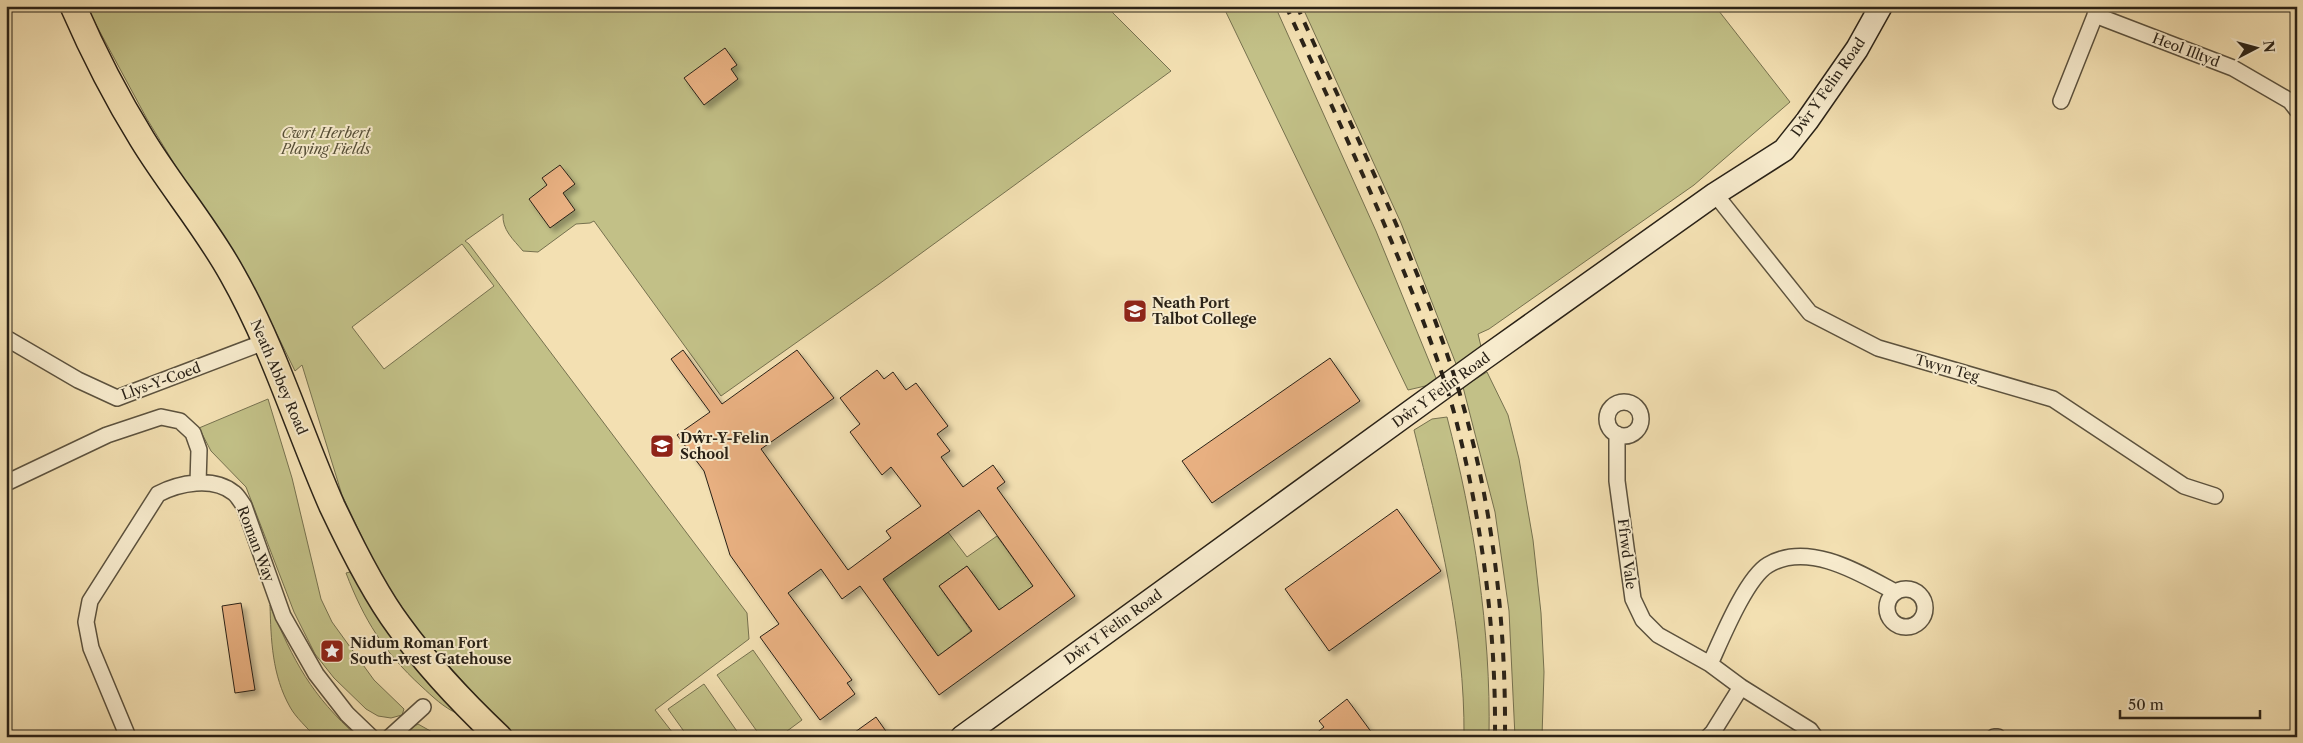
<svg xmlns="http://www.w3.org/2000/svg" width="2303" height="743" viewBox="0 0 2303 743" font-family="'Libre Caslon Text',serif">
  <defs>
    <filter id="shadow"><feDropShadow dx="4.5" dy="4.5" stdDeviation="2.5" flood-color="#0004"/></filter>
  </defs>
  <rect width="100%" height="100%" fill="#f3e0b2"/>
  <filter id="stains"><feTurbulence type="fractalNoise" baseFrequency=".004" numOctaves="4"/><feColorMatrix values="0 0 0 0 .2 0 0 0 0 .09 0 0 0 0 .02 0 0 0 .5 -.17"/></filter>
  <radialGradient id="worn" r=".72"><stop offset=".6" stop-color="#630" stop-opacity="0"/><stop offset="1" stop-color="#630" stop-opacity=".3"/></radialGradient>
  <path fill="#c2c087" stroke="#76714f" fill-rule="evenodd" d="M86,6h1020l65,65 -292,213 -158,112 -127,-175 -4,2 -14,1 -38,28 -15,-1c-10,-12 -21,-21 -20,-37l-38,27 4,3 278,369 2,26 -94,71 21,27h-158l-40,-39 -56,-62 -41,-59 -39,-82 -40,-130 -7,6 -22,-45 -126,-207zM462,244l32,42 -110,83 -32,-42z
    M1223,6h52l101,225 62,152 -30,7z
    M1302,6h413l75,96 -96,83 -205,144 -11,5 5,21 -25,14 -57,-146z
    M1487,372l21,43 11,44 14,81 8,73 3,59 -2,65h-27l-6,-126 -14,-99 -32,-125z
    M268,399l24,79 29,121 11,23 42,58 30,29 -2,6 -11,3 -13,-2 -12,-7 -32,-31 -19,-24 -21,-42 -48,-125 -35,-36 -12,-23z
    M1447,417c27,104 44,212 42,320h-25c1,-104 -25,-207 -50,-307l18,-11z
    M948,532l19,25 30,-21 36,50 -34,24 -32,-44 -28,20 32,45 -33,25 -55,-77z
    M350,572l39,59 69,83c-15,-7 -25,-17 -37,-28 -37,-34 -57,-66 -75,-113z
    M270,605c24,57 41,90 88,132h-43c-8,-10 -19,-19 -25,-30 -18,-32 -19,-67 -20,-102z
    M753,650l49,70 -23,17h-18l-44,-62z
    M704,684l37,53h-53l-20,-28z
    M418,724l23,13h-36v-5z"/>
  <path fill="#e8b081" stroke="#2a2217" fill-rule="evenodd" filter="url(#shadow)" d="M725,48l12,17 -6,4 7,10 -34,26 -20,-27z
    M560,165l15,19 -12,9 12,17 -25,18 -21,-29 18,-14 -5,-7z
    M683,350l39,54 75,-54 37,48 -73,51 87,121 43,-32 -5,-7 35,-25 -30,-39 -9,8 -32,-43 10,-8 -20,-26 37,-28 7,9 9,-7 13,18 10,-7 32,43 -11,8 13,17 -9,6 22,30 30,-22 12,17 -8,6 78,108 -136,99 -79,-109 -18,13 -21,-30 -33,24 64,87 -5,3 8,11 -35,26 -60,-83 19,-13 -49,-69 -26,-84 -27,-36 33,-23 -39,-53zM979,510l54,76 -34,24 -32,-44 -28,20 33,45 -34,25 -55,-77z
    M1330,358l30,43 -148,102 -30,-42z
    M1397,509l44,62 -112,80 -44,-62z
    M241,603l14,87 -20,3 -13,-87z
    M1347,699l28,38h-64l13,-10 -5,-6z
    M876,717l14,20h-42z"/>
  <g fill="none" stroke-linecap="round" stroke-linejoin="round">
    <g stroke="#5c523e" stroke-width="18">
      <path id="street" d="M2095,15l138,53 57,33 7,9
        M2061,101l37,-93
        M1715,194l95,119 68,35 175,51 131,87 31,10
        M6,338l72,42 39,18 150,-57
        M1607 419a17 17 0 1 1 34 0a17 17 0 1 1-34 0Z
        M1617,434v47l16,118 10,21 15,15 52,29 31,23 69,43 5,7
        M6,483l101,-48 54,-18 19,4 13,12 6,17 -1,33
        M1887 608a19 19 0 1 1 38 0a19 19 0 1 1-38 0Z
        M1710,664c11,-24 36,-86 58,-99 40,-24 92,8 127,27
        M128,737l-37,-89 -5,-26 4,-21 68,-107c21,-11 55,-18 76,-1 4,3 7,9 10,13l39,110 33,58 31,40 24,23
        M390,737l33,-30
        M1708,737l5,-5 28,-45
        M1994,737h4"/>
    </g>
    <g stroke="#2a2217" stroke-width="25">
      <path id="secondary" d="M962,737l521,-378 232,-165 69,-44 23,-29 50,-72 24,-43"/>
    </g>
    <g stroke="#2a2217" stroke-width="28">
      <path id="primary" d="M73,6c20,46 43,91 69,133 28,46 64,88 90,135 42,74 66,155 100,232 17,36 43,88 67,120 29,40 64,77 100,111"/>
    </g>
    <use href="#street" stroke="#f7ebcd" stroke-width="15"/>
    <use href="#secondary" stroke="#f7ebcd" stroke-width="22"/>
    <use href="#primary" stroke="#f3e0b2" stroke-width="25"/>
    <path stroke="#2a2217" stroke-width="4" stroke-dasharray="9 9" stroke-linecap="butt" d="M1286,6c47,103 96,206 136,312 12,32 24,65 33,98 27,106 41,212 40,321
      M1297,6c54,121 115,240 156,366 38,117 53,242 52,365"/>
  </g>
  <defs>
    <g id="university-square" transform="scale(1.25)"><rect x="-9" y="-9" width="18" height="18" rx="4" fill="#8f2418" stroke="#f7ebcd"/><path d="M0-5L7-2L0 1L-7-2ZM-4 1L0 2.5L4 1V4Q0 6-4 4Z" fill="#fff"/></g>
    <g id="school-square" transform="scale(1.25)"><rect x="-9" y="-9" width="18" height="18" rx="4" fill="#8f2418" stroke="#f7ebcd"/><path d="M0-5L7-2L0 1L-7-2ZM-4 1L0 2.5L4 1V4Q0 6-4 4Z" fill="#fff"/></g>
    <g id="sight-square" transform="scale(1.25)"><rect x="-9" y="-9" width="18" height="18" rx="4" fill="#8f2418" stroke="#f7ebcd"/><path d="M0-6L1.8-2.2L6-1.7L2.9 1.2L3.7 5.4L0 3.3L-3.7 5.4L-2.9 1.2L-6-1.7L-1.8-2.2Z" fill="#fff"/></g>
  </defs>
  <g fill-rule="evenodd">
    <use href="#university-square" x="1135" y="311"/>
    <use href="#school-square" x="662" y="446"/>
    <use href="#sight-square" x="332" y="651"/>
  </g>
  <g text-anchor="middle" stroke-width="4" stroke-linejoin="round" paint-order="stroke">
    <g font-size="14" fill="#2a2217" stroke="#f7ebcd">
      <text transform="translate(2186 50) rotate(21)" y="5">Heol Illtyd</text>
      <text transform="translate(1828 87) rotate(-55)" y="5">Dŵr Y Felin Road</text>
      <text transform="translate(1947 368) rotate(16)" y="5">Twyn Teg</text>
      <text transform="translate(279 377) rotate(67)" y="5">Neath Abbey Road</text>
      <text transform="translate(161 381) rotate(-20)" y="5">Llys-Y-Coed</text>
      <text transform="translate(1441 390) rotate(-36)" y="5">Dŵr Y Felin Road</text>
      <text transform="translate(256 544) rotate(69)" y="5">Roman Way</text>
      <text transform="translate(1627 554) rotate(83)" y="5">Ffrwd Vale</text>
      <text transform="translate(1113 627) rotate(-36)" y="5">Dŵr Y Felin Road</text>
    </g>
    <g font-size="14" font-style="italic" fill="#585139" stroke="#f7ebcd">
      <text x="326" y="138">Cwrt Herbert<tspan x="326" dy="16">Playing Fields</tspan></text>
    </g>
    <g font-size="14" font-weight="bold" fill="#2a2217" stroke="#f7ebcd" text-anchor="start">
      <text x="1152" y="308">Neath Port<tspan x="1152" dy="16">Talbot College</tspan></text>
      <text x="680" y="443">Dŵr-Y-Felin<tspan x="680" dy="16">School</tspan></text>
      <text x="350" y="648">Nidum Roman Fort<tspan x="350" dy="16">South-west Gatehouse</tspan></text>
    </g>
  </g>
  <rect width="2303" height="743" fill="none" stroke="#f3e0b2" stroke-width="25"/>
  <rect x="8" y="8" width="2288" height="728" fill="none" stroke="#2a2217" stroke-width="2.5"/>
  <rect x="12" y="12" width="2278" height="718" fill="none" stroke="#2a2217"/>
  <g transform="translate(2256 48) rotate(84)" stroke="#f7ebcd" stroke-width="4" paint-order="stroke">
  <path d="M0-4L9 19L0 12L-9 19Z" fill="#2a2217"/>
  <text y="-8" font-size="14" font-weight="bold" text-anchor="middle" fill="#2a2217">N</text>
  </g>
  <path d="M2120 710v8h140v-8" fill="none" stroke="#2a2217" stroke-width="2.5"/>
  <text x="2128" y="710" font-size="15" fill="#2a2217" stroke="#f7ebcd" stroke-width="4" paint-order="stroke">50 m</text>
  <rect width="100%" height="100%" filter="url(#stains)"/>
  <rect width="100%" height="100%" fill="url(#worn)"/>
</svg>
